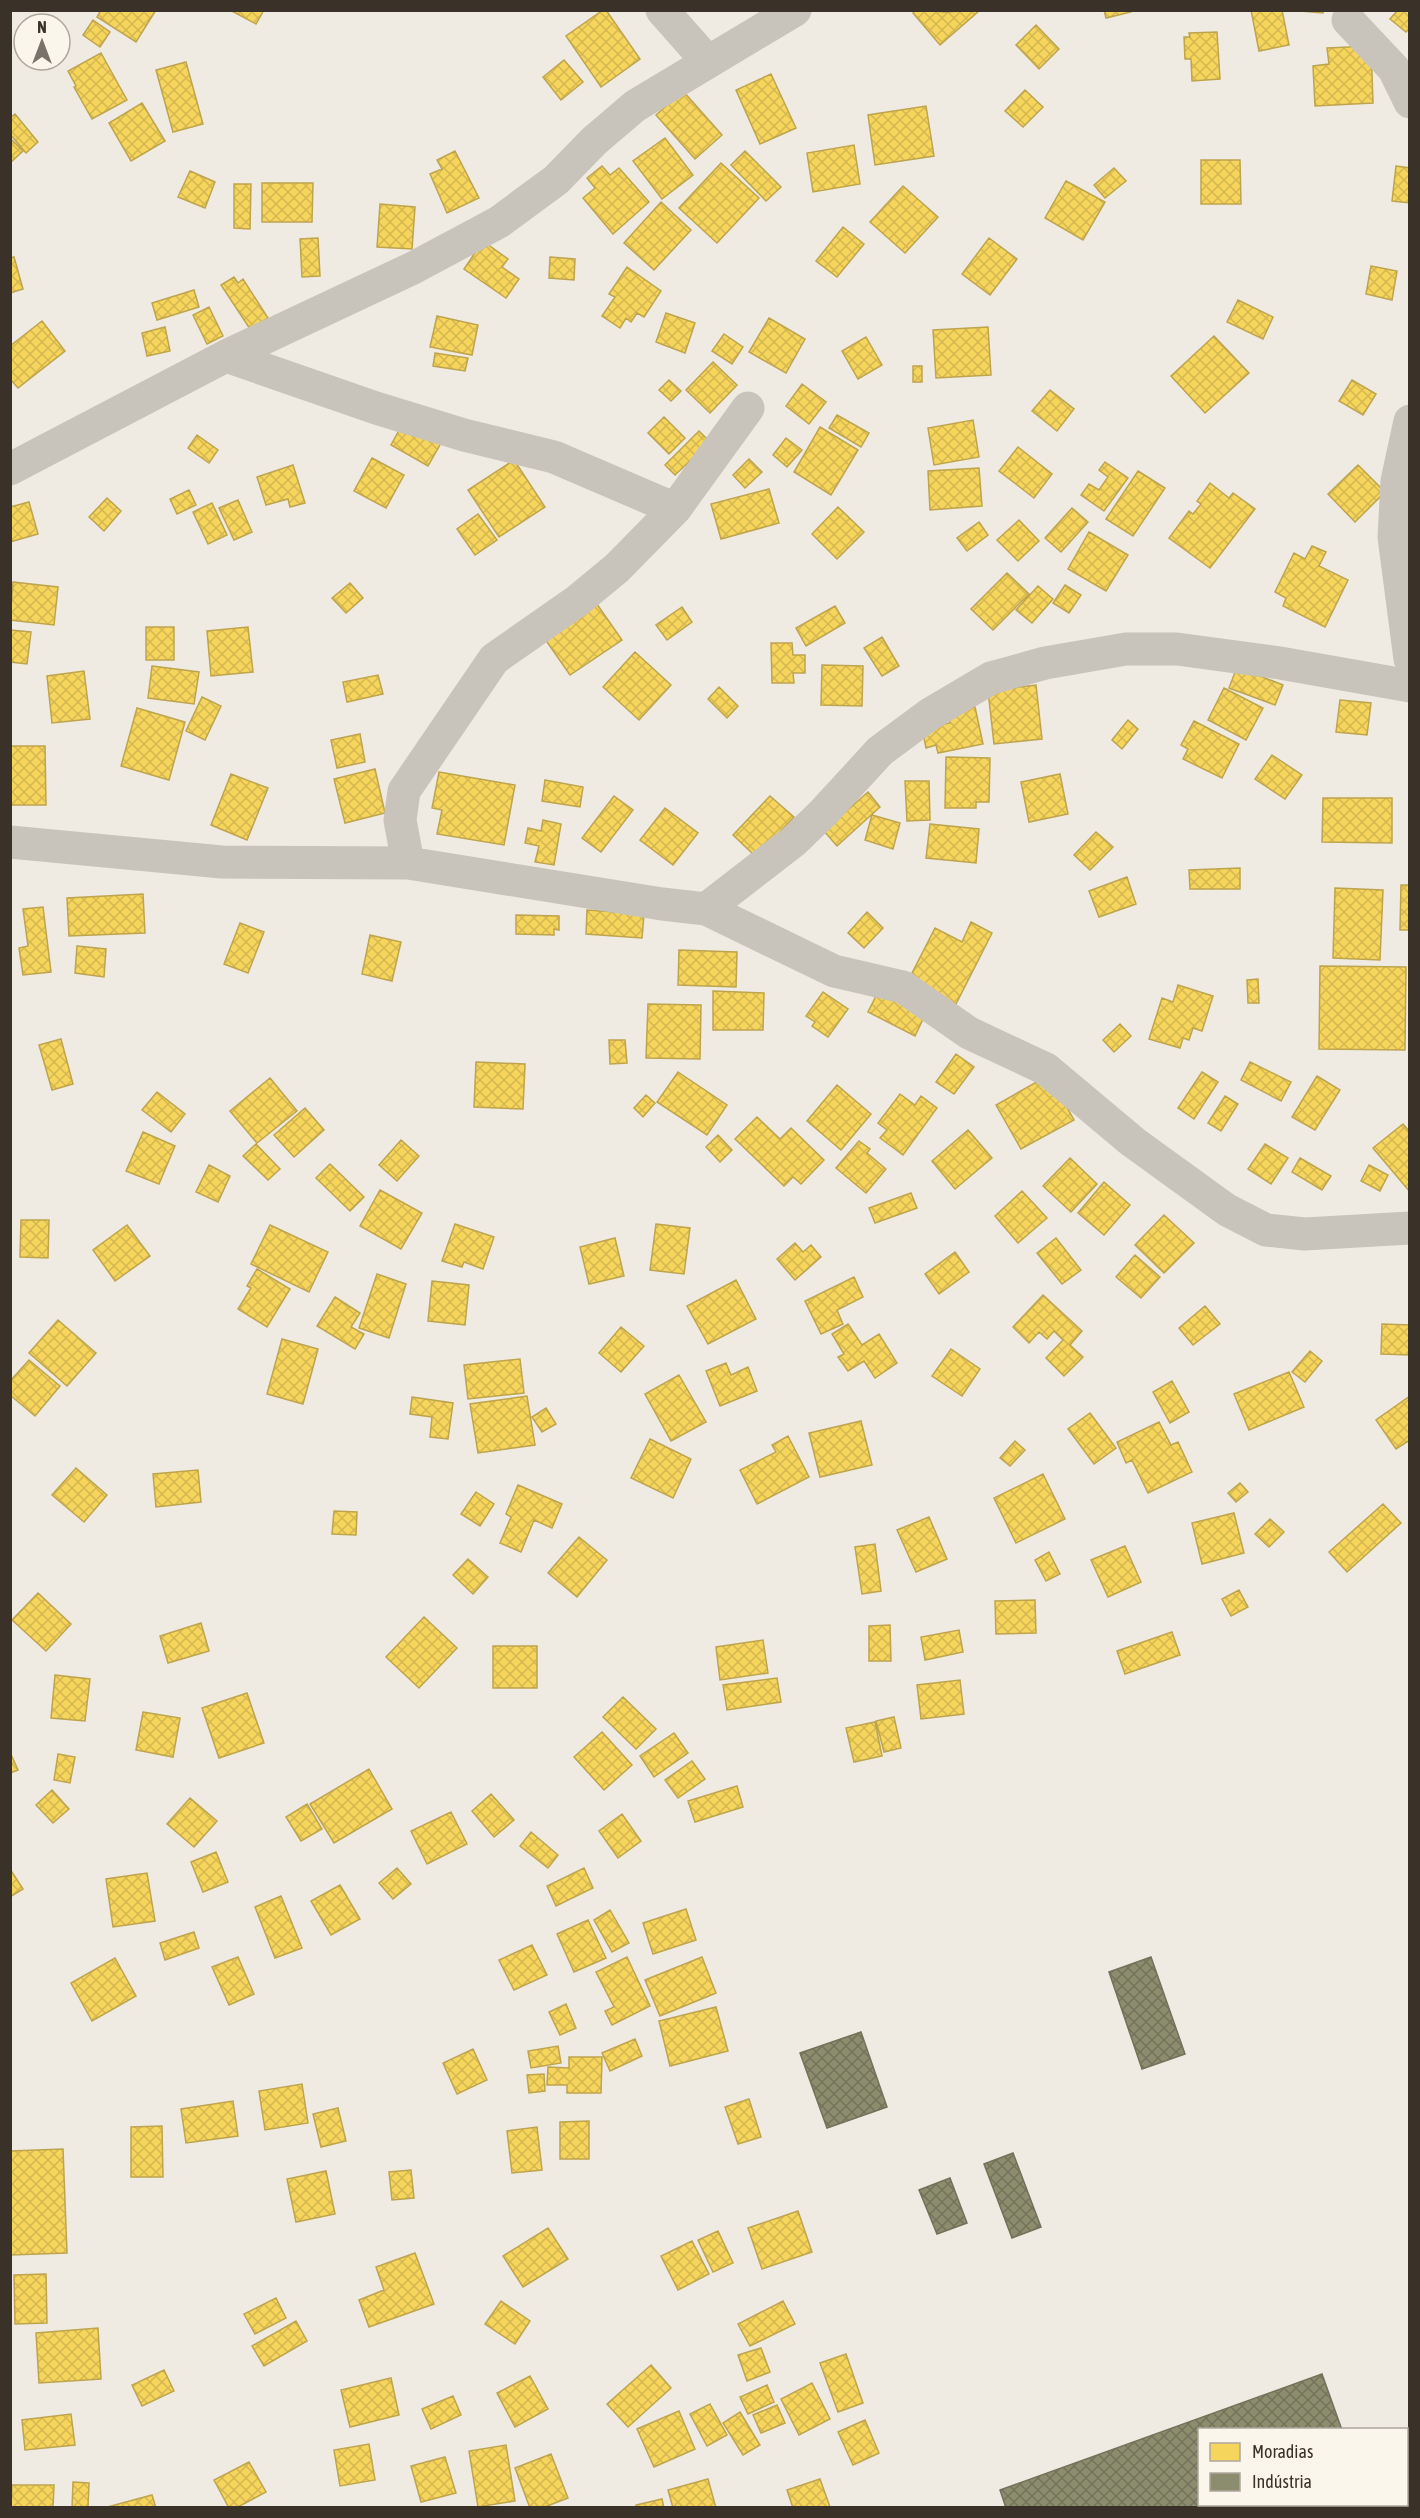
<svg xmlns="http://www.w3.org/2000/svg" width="1420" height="2518" viewBox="0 0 1420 2518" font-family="'Asap Condensed',sans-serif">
  <defs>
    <pattern id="homes-cross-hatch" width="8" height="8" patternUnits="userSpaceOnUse" patternTransform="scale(1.5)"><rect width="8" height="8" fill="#f6d55c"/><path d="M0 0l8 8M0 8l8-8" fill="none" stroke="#d4b750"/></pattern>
    <pattern id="industry-cross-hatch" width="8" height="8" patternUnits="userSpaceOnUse" patternTransform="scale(1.5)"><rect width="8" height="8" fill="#8c8c6e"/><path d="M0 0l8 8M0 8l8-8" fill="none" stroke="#73735a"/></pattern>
  </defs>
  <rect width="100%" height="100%" fill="#efebe3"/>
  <path fill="url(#homes-cross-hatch)" stroke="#bea44d" stroke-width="1.5" d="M101,10h55l-20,32 -39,-25z
    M230,10h34l-8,14z
    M603,10h3l34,49 -39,28 -35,-51z
    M916,10l29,2 35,-2 -40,35 -27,-32z
    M1104,10h27v2l-25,6z
    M1251,10h31l7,35 -30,6z
    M1287,10h36v3z
    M1398,10h12v18l-4,4 -16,-13z
    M93,20l17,12 -10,15 -17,-12z
    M1036,25l23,24 -20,20 -23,-24z
    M1217,32l3,47 -28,2 -1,-22h-6l-1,-22h6l-1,-4z
    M1371,46l2,57 -58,3 -2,-40 16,-2 -2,-16z
    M101,53l26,47 -35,19 -18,-32 2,-1 -8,-15z
    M564,60l19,22 -22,18 -18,-23z
    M186,62l17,62 -30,8 -17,-62z
    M771,74l25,54 -36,16 -24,-54z
    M1025,90l18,17 -20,20 -18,-16z
    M683,91l39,44 -27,24 -39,-44z
    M142,103l23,38 -34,20 -22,-38z
    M926,106l8,50 -59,9 -7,-50z
    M15,114l23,28 -12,11 -16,-19v-16z
    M10,138l13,13 -13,12z
    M665,138l28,37 -31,24 -29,-38z
    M854,145l6,39 -47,8 -6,-39z
    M455,151l24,47 -32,15 -17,-39 12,-5 -5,-9z
    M745,151l36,36 -15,14 -35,-36z
    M1201,160h39l1,44h-40z
    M721,163l38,35 -42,45 -38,-35z
    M602,166l8,9 9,-7 30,34 -36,32 -30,-36 12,-10 -8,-10z
    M1396,166l14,2v35l-18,-2z
    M1114,168l12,13 -21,17 -11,-13z
    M190,171l25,11 -10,26 -27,-11z
    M1066,181l39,21 -22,38 -38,-22z
    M262,183h51l-1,39h-50z
    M234,184h17l-1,45 -16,-1z
    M903,186l35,31 -33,36 -35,-31z
    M661,202l30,28 -37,40 -30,-27z
    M380,204l35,3 -3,42 -35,-2z
    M843,227l21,17 -27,33 -21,-16z
    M318,238l2,38 -18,1 -2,-38z
    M989,238l28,21 -27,36 -28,-21z
    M483,241l25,18 -6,8 17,12 -13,19 -42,-29z
    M14,257l9,32 -13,4v-35z
    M550,257l25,2 -1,21 -25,-2z
    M1371,266l26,5 -5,29 -26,-6z
    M627,267l34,24 -17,26 -7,-4 -6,9 -5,-4 -6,10 -18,-12 13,-19 -6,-3z
    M234,277l4,6 5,-4 25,39 -18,11 -29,-44z
    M194,290l5,17 -42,13 -5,-17z
    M1238,300l35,17 -10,22 -36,-17z
    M209,307l14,29 -16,8 -14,-29z
    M666,313l29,10 -10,30 -29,-11z
    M437,316l41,9 -6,30 -42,-8z
    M769,318l36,21 -19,34 -37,-21z
    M42,321l23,30 -47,37 -8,-9v-33z
    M165,327l5,24 -23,5 -5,-23z
    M988,327l3,48 -55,3 -3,-48z
    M724,334l19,13 -11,17 -20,-13z
    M1214,336l35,37 -44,40 -34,-37z
    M866,337l16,28 -24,14 -16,-28z
    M435,353l33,5 -3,13 -32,-5z
    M713,362l24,23 -27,28 -24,-23z
    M913,366h9v16h-9z
    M669,380l12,11 -10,10 -12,-11z
    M1352,380l24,14 -13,21 -24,-14z
    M802,384l24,18 -17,22 -23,-18z
    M1050,390l24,19 -17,22 -25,-20z
    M408,414l37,22 -17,30 -37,-21z
    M837,415l32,18 -8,14 -32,-19z
    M664,417l21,21 -16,16 -21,-21z
    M973,420l6,37 -45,8 -6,-37z
    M820,427l38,23 -27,45 -37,-23z
    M699,431l11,11 -35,33 -10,-10z
    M197,435l21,15 -9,13 -21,-15z
    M786,438l16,12 -15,17 -14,-12z
    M1018,447l34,27 -18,24 -35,-27z
    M372,458l32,17 -18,33 -32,-17z
    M749,459l13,13 -17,16 -12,-13z
    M514,460l31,47 -46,30 -31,-47z
    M1105,462l23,16 -24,33 -23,-16 8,-11 10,6 9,-13 -9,-7z
    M293,465l12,38 -15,4 -2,-8 -22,6 -9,-28z
    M1358,465l27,27 -30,30 -27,-28z
    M979,468l3,38 -52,4 -2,-39z
    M1138,471l27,17 -32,48 -27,-17z
    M1210,483l19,15 4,-5 22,16 -45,59 -41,-30 20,-27 4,3 8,-10 -4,-3z
    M769,489l10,34 -58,16 -10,-35z
    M189,490l7,15 -19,9 -7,-15z
    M107,498l14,13 -17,20 -15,-14z
    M238,500l14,32 -18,8 -15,-32z
    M29,502l9,32 -28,8v-35z
    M212,503l15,32 -19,9 -15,-32z
    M838,507l26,25 -27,27 -25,-25z
    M1072,508l16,14 -27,30 -16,-14z
    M478,514l19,26 -22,15 -18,-26z
    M1019,520l20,21 -21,20 -21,-21z
    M979,522l9,13 -21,16 -10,-13z
    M1089,532l39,23 -22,36 -38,-22z
    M1312,546l14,6 -7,14 29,14 -23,47 -42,-21 3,-8 -11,-6 19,-39 11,6z
    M1007,573l22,21 -36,36 -22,-21z
    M13,582l45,5 -4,38 -44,-5z
    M350,583l13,15 -17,15 -14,-15z
    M1065,585l16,10 -12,18 -16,-10z
    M1038,586l15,13 -21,24 -16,-13z
    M592,597l30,43 -52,35 -30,-43z
    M835,606l10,17 -39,23 -10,-18z
    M682,607l10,15 -25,18 -11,-15z
    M146,627h28v33h-28z
    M248,627l5,45 -42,4 -4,-45z
    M10,630l21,2 -4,32 -17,-2z
    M882,637l17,29 -17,10 -18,-28z
    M771,643h21l1,12h12v18h-12l1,10h-22z
    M635,652l36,33 -32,35 -36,-33z
    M822,665l41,1 -1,40 -41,-1z
    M152,666l47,6 -5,32 -46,-6z
    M1237,667l46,18 -8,20 -46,-17z
    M84,671l6,48 -38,4 -5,-47z
    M378,675l5,19 -36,8 -4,-20z
    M1036,685l6,54 -48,5 -6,-53z
    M719,687l19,19 -11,12 -19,-19z
    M1224,688l39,20 -17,32 -38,-20z
    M202,697l19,9 -16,34 -19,-9z
    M1340,700l31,3 -4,32 -31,-3z
    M975,707l8,37 -45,9 -2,-8 -10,3 -4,-20 28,-5 -2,-11z
    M137,708l48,14 -16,58 -48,-14z
    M1128,720l10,9 -16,20 -10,-9z
    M1194,721l45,23 -17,34 -39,-19 5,-10 -7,-4z
    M360,734l5,28 -28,6 -6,-28z
    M10,746h35l1,59h-36z
    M1272,755l30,20 -17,24 -30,-20z
    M946,757l44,1 -1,44h-13v6h-31z
    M375,769l10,44 -40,10 -11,-44z
    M439,772l76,13 -11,60 -67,-11 5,-24 -10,-2z
    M231,774l37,14 -21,52 -36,-15z
    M1060,774l8,40 -39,8 -8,-40z
    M545,780l38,7 -3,20 -38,-6z
    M905,781h24l1,39 -23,1z
    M868,792l12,15 -43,39 -13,-15z
    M614,796l19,14 -32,42 -19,-14z
    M770,796l24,21 -38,40 -23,-22z
    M1323,798h69v45l-70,-1z
    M665,808l33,25 -25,32 -33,-25z
    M872,815l28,8 -7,26 -28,-9z
    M543,820l18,4 -7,41 -19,-3 4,-16 -14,-3 3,-15 13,3z
    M930,824l49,5 -3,34 -50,-5z
    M1096,832l17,15 -23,23 -16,-15z
    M1240,868v21h-50l-1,-19z
    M1127,877l9,27 -37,13 -10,-26z
    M1401,885h9v45h-10z
    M1335,888l48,2 -3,70 -47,-2z
    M143,894l2,39 -76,3 -2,-38z
    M43,907l8,65 -28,3 -4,-27 9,-2 -5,-37z
    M587,910l57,4 -2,24 -56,-4z
    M867,912l16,16 -19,20 -16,-15z
    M516,915l43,1v14l-5,-1v6l-38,-1z
    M971,922l21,11 -37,73 -48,-23 28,-55 27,14z
    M240,923l24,9 -16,41 -24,-9z
    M370,935l31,7 -9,39 -30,-7z
    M77,946l29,3 -2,28 -29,-4z
    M679,950l58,2 -1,35 -58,-2z
    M1320,966l86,1 -1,83 -86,-1z
    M1258,979l1,24h-11l-1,-23z
    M1178,985l35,11 -11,35 -9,-3 -4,12 -6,-2 -3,10 -31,-9 13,-41 11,4z
    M880,988l46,25 -11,23 -47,-24z
    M713,991l51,2 -1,37h-50z
    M823,992l25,17 -20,28 -16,-11 3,-4 -9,-6z
    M648,1004l53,1 -1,54 -54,-1z
    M1120,1024l11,12 -17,16 -11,-12z
    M61,1039l12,45 -21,6 -13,-45z
    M609,1040h16l2,23 -17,1z
    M956,1054l18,13 -20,27 -18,-12z
    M476,1062l49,2 -2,45 -49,-2z
    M1250,1062l41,20 -10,19 -40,-21z
    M678,1072l49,33 -20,30 -50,-33z
    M1202,1072l16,10 -24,37 -16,-11z
    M1049,1075l25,45 -53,29 -25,-44z
    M1317,1076l23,14 -25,40 -23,-13z
    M270,1078l27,33 -40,32 -27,-32z
    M837,1085l34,29 -30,36 -34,-29z
    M157,1092l28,22 -14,18 -29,-22z
    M900,1094l15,11 6,-9 16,12 -34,47 -23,-17 7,-8 -9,-7z
    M646,1095l9,8 -12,14 -9,-9z
    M1225,1096l13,8 -17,27 -13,-8z
    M305,1108l19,22 -30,27 -20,-22z
    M757,1117l23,22 11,-11 33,32 -23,24 -8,-7 -9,9 -49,-47z
    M1403,1124l7,8v60l-37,-44z
    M968,1130l24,28 -37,31 -23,-28z
    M143,1132l32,14 -16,38 -33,-13z
    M718,1135l14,15 -12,12 -14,-15z
    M401,1140l18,16 -22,25 -18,-16z
    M859,1141l11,8 -3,4 19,16 -20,24 -30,-25z
    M256,1144l24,25 -12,11 -25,-24z
    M1265,1144l23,14 -17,26 -23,-15z
    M1070,1158l27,26 -26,28 -28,-26z
    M1300,1158l31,18 -9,14 -30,-18z
    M330,1164l34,33 -14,14 -34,-33z
    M209,1165l21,11 -12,26 -22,-10z
    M1369,1165l19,10 -8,16 -19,-10z
    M1104,1182l26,23 -26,30 -26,-22z
    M380,1190l42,23 -21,36 -41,-23z
    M1022,1191l25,27 -29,25 -23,-27z
    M911,1193l6,15 -42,15 -6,-15z
    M1164,1215l30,28 -30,30 -29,-28z
    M21,1220h28l-1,38 -28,-1z
    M455,1224l39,13 -11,32 -19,-7 -2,5 -20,-6z
    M656,1224l34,4 -6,46 -34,-4z
    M127,1225l23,31 -35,25 -22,-31z
    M270,1225l58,27 -19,40 -58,-28z
    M615,1238l9,38 -35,8 -9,-37z
    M1056,1238l25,32 -19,14 -25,-31z
    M795,1243l8,9 8,-7 10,12 -26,23 -18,-21z
    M955,1252l14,20 -30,22 -14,-20z
    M1135,1255l25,22 -19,21 -25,-21z
    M257,1269l33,20 -23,38 -29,-18 13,-21 -4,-2z
    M377,1274l29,10 -17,54 -30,-10z
    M854,1277l9,20 -26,13 6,14 -22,10 -16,-33z
    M736,1280l20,39 -48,25 -21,-38z
    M432,1281l37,4 -4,40 -37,-4z
    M1043,1295l39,36 -12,14 13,12 -19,19 -18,-18 17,-18 -9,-9 -7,8 -8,-7 -10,11 -16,-16z
    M335,1297l25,16 -9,14 13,7 -9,15 -38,-23z
    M1205,1306l15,18 -27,21 -14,-17z
    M58,1320l38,33 -29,33 -38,-33z
    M848,1324l14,21 17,-11 18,29 -22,15 -11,-17 -16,10 -10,-14 6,-3 -12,-20z
    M1382,1324l28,1v30l-29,-1z
    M621,1327l23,19 -23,26 -22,-19z
    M282,1339l36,10 -15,55 -36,-10z
    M951,1349l29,20 -18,27 -30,-20z
    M1310,1351l12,10 -17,21 -13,-10z
    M520,1359l4,34 -56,6 -4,-34z
    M29,1360l31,26 -25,30 -25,-21v-14z
    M726,1363l5,12 17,-8 9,24 -37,15 -14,-35z
    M1289,1372l15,35 -55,23 -15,-36z
    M679,1375l27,47 -35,19 -26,-47z
    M1172,1381l17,31 -19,11 -17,-31z
    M527,1396l8,49 -57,8 -8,-49z
    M1410,1396v44l-14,9 -20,-29z
    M412,1397l41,6 -5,36 -18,-2 2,-20 -22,-3z
    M546,1408l10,16 -14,8 -10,-15z
    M1090,1413l26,35 -22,16 -26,-35z
    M861,1421l11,44 -52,12 -11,-44z
    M1159,1422l12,23 7,-3 14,30 -44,21 -16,-33 -6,3 -9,-21z
    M788,1436l21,41 -52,27 -17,-34 36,-18 -4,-7z
    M650,1439l41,20 -18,39 -42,-20z
    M1015,1441l10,9 -15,16 -10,-8z
    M76,1468l31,27 -23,27 -32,-27z
    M198,1470l3,32 -45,5 -3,-33z
    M1043,1474l22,45 -49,24 -22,-45z
    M1240,1483l8,9 -12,10 -8,-9z
    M518,1485l44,19 -10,24 -18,-8 -13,32 -21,-9 11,-26 -5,-3z
    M476,1492l18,12 -14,22 -19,-12z
    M1383,1504l18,19 -54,49 -18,-20z
    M334,1511l23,1 -1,23 -24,-1z
    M1234,1513l10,40 -42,11 -10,-41z
    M929,1517l18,42 -31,13 -19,-42z
    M1270,1519l14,13 -15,15 -14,-13z
    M579,1537l28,23 -30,37 -29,-24z
    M875,1544l6,47 -19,3 -7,-47z
    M1125,1546l16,36 -33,15 -17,-37z
    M1049,1552l11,22 -14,7 -11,-21z
    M468,1559l20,18 -15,17 -20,-19z
    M1239,1590l9,17 -17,9 -9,-17z
    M38,1593l33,31 -25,27 -34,-31z
    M1035,1600l1,33 -40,1 -1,-33z
    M424,1617l33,31 -38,40 -33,-31z
    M201,1623l8,28 -41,12 -8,-27z
    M890,1625l1,36h-22v-35z
    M959,1630l4,22 -38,8 -4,-23z
    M1172,1632l8,23 -55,19 -8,-23z
    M763,1640l5,33 -48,7 -4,-33z
    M493,1646h44v42h-44z
    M55,1675l35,4 -5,42 -34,-3z
    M777,1678l4,24 -54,8 -4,-25z
    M960,1680l4,34 -43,5 -4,-34z
    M247,1693l17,50 -45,15 -17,-50z
    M623,1697l33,32 -20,20 -33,-32z
    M143,1712l37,6 -7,39 -37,-7z
    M894,1717l7,31 -17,4 -8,-31z
    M875,1722l7,34 -28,6 -8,-34z
    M602,1732l30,33 -28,25 -30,-33z
    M674,1733l14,20 -34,24 -14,-21z
    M10,1752l8,18 -8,3z
    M58,1754l17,3 -5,26 -16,-3z
    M692,1761l13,18 -27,19 -13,-18z
    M369,1769l23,40 -58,34 -24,-39z
    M737,1786l6,21 -48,15 -7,-21z
    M52,1790l17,19 -16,14 -17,-18z
    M491,1794l23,26 -20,17 -22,-26z
    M190,1798l27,23 -23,26 -27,-23z
    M307,1804l15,25 -21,12 -15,-24z
    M451,1812l16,32 -40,20 -16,-33z
    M622,1814l19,27 -23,17 -19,-27z
    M531,1832l27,23 -10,13 -28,-22z
    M216,1852l12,30 -25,10 -12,-30z
    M397,1868l14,16 -18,15 -14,-16z
    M584,1868l9,20 -37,18 -9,-20z
    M10,1869l13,20 -13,8z
    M147,1873l8,48 -42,6 -7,-48z
    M340,1885l20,34 -29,16 -20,-34z
    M281,1896l21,52 -27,10 -20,-51z
    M686,1909l10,31 -43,14 -10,-31z
    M610,1910l19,33 -17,9 -18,-32z
    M588,1920l18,38 -32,14 -17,-38z
    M194,1932l5,16 -34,12 -5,-17z
    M532,1945l15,30 -33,15 -15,-30z
    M238,1957l16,37 -25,11 -17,-38z
    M627,1957l23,49 -38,19 -7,-14 9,-4 -18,-35z
    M702,1957l14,36 -56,23 -15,-36z
    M115,1958l21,38 -44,25 -21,-38z
    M566,2004l10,24 -16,7 -11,-23z
    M716,2007l12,44 -58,15 -11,-45z
    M635,2039l7,17 -32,15 -8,-18z
    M558,2046l3,17 -30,5 -3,-17z
    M473,2049l14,31 -30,14 -14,-31z
    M569,2057h33l-1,36h-34v-8h-20l1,-18 21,1z
    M544,2074l1,17 -16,2 -2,-18z
    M302,2084l6,39 -43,7 -6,-39z
    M749,2099l12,38 -23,7 -13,-37z
    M233,2101l5,35 -52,7 -5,-34z
    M338,2108l8,33 -25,6 -8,-33z
    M589,2121v38h-29v-37z
    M162,2126l1,51h-32v-50z
    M537,2127l5,43 -30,3 -5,-42z
    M63,2149l4,104 -57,2v-104z
    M411,2170l3,28 -22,2 -3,-28z
    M326,2171l9,43 -39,8 -9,-43z
    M798,2211l14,41 -50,17 -14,-41z
    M548,2228l20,31 -45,28 -20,-31z
    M718,2231l15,32 -20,9 -15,-32z
    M692,2241l17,33 -31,16 -17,-34z
    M415,2253l19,51 -65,23 -10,-27 25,-10 -8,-23z
    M46,2274l1,49 -32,1 -1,-49z
    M276,2298l10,20 -31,16 -11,-20z
    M501,2301l29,20 -15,23 -30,-20z
    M783,2301l12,23 -45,22 -12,-22z
    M296,2321l11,20 -43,25 -12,-20z
    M98,2328l3,51 -62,4 -3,-50z
    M761,2348l9,24 -23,9 -9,-26z
    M846,2354l17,49 -25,9 -18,-49z
    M651,2365l20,23 -43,39 -21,-23z
    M164,2370l10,21 -32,15 -10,-21z
    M530,2376l18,33 -33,18 -18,-34z
    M391,2378l8,37 -49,12 -9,-37z
    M812,2383l18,36 -31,16 -18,-36z
    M767,2385l7,17 -26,12 -8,-17z
    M453,2396l8,19 -30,14 -9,-20z
    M710,2404l17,31 -20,11 -17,-32z
    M777,2405l8,18 -24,10 -8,-18z
    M679,2411l16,38 -41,18 -17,-38z
    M740,2412l20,33 -17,10 -20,-32z
    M71,2414l4,31 -50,5 -3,-30z
    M865,2420l14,33 -26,12 -15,-33z
    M369,2444l6,36 -35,6 -6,-36z
    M506,2445l9,56 -37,6 -9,-56z
    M551,2454l17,44 -26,10h-12l-15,-40z
    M445,2457l11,36 -35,9 -10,-36z
    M249,2462l17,30 -30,16h-7l-15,-28z
    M708,2479l8,29h-43l-5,-18z
    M820,2479l10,28 -37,1 -6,-18z
    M73,2482l16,1 -1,25h-16z
    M12,2485h42l-1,23h-42z
    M152,2495l4,13h-49v-1z
    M662,2499l2,9h-28v-3z"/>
  <path fill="url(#industry-cross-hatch)" stroke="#737159" stroke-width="1.5" d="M1151,1957l34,97 -43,15 -33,-97z
    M861,2032l26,75 -60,21 -27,-75z
    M1013,2153l28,74 -29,11 -28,-74z
    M950,2178l17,45 -30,11 -18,-44z
    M1322,2374l20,56h-142v74h169l2,4h-365l-6,-18z"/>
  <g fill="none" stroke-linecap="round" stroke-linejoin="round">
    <path stroke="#c8c4bc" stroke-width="33" d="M662,10l46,52
      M1348,20l46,49 16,33
      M226,356l150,52 88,27 90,22 121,52
      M1410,421l-13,60 -3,56 16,122
      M10,469l216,-113 187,-88 86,-46 57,-42 38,-39 41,-35 160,-96
      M10,842l212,20 186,1 254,41 44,5 128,62 69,16 66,46 77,36 87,73 94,68 39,20 39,4 105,-6
      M408,863l-8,-43 4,-29 90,-132 83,-58 40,-33 58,-59 73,-101
      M706,909l88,-68 30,-29 56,-61 50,-37 61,-36 54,-15 81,-14h51l103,14 130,23"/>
  </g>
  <rect width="1420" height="2518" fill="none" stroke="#3a3129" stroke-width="24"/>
  <rect x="1198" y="2428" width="210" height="78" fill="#fbf6eb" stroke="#aea79d" stroke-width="1.5"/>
  <rect x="1210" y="2443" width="30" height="18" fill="#f6d55c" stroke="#aea79d" stroke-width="1.5"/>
  <text x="1252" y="2458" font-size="18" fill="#3a3129">Moradias</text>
  <rect x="1210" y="2473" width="30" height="18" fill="#8c8c6e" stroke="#aea79d" stroke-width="1.5"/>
  <text x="1252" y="2488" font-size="18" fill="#3a3129">Indústria</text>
  <g transform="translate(42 42)"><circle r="28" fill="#fbf6eb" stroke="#aea79d" stroke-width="1.5"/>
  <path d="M0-4.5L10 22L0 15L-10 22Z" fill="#79726a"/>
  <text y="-9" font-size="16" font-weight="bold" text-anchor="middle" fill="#3a3129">N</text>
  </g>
</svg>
